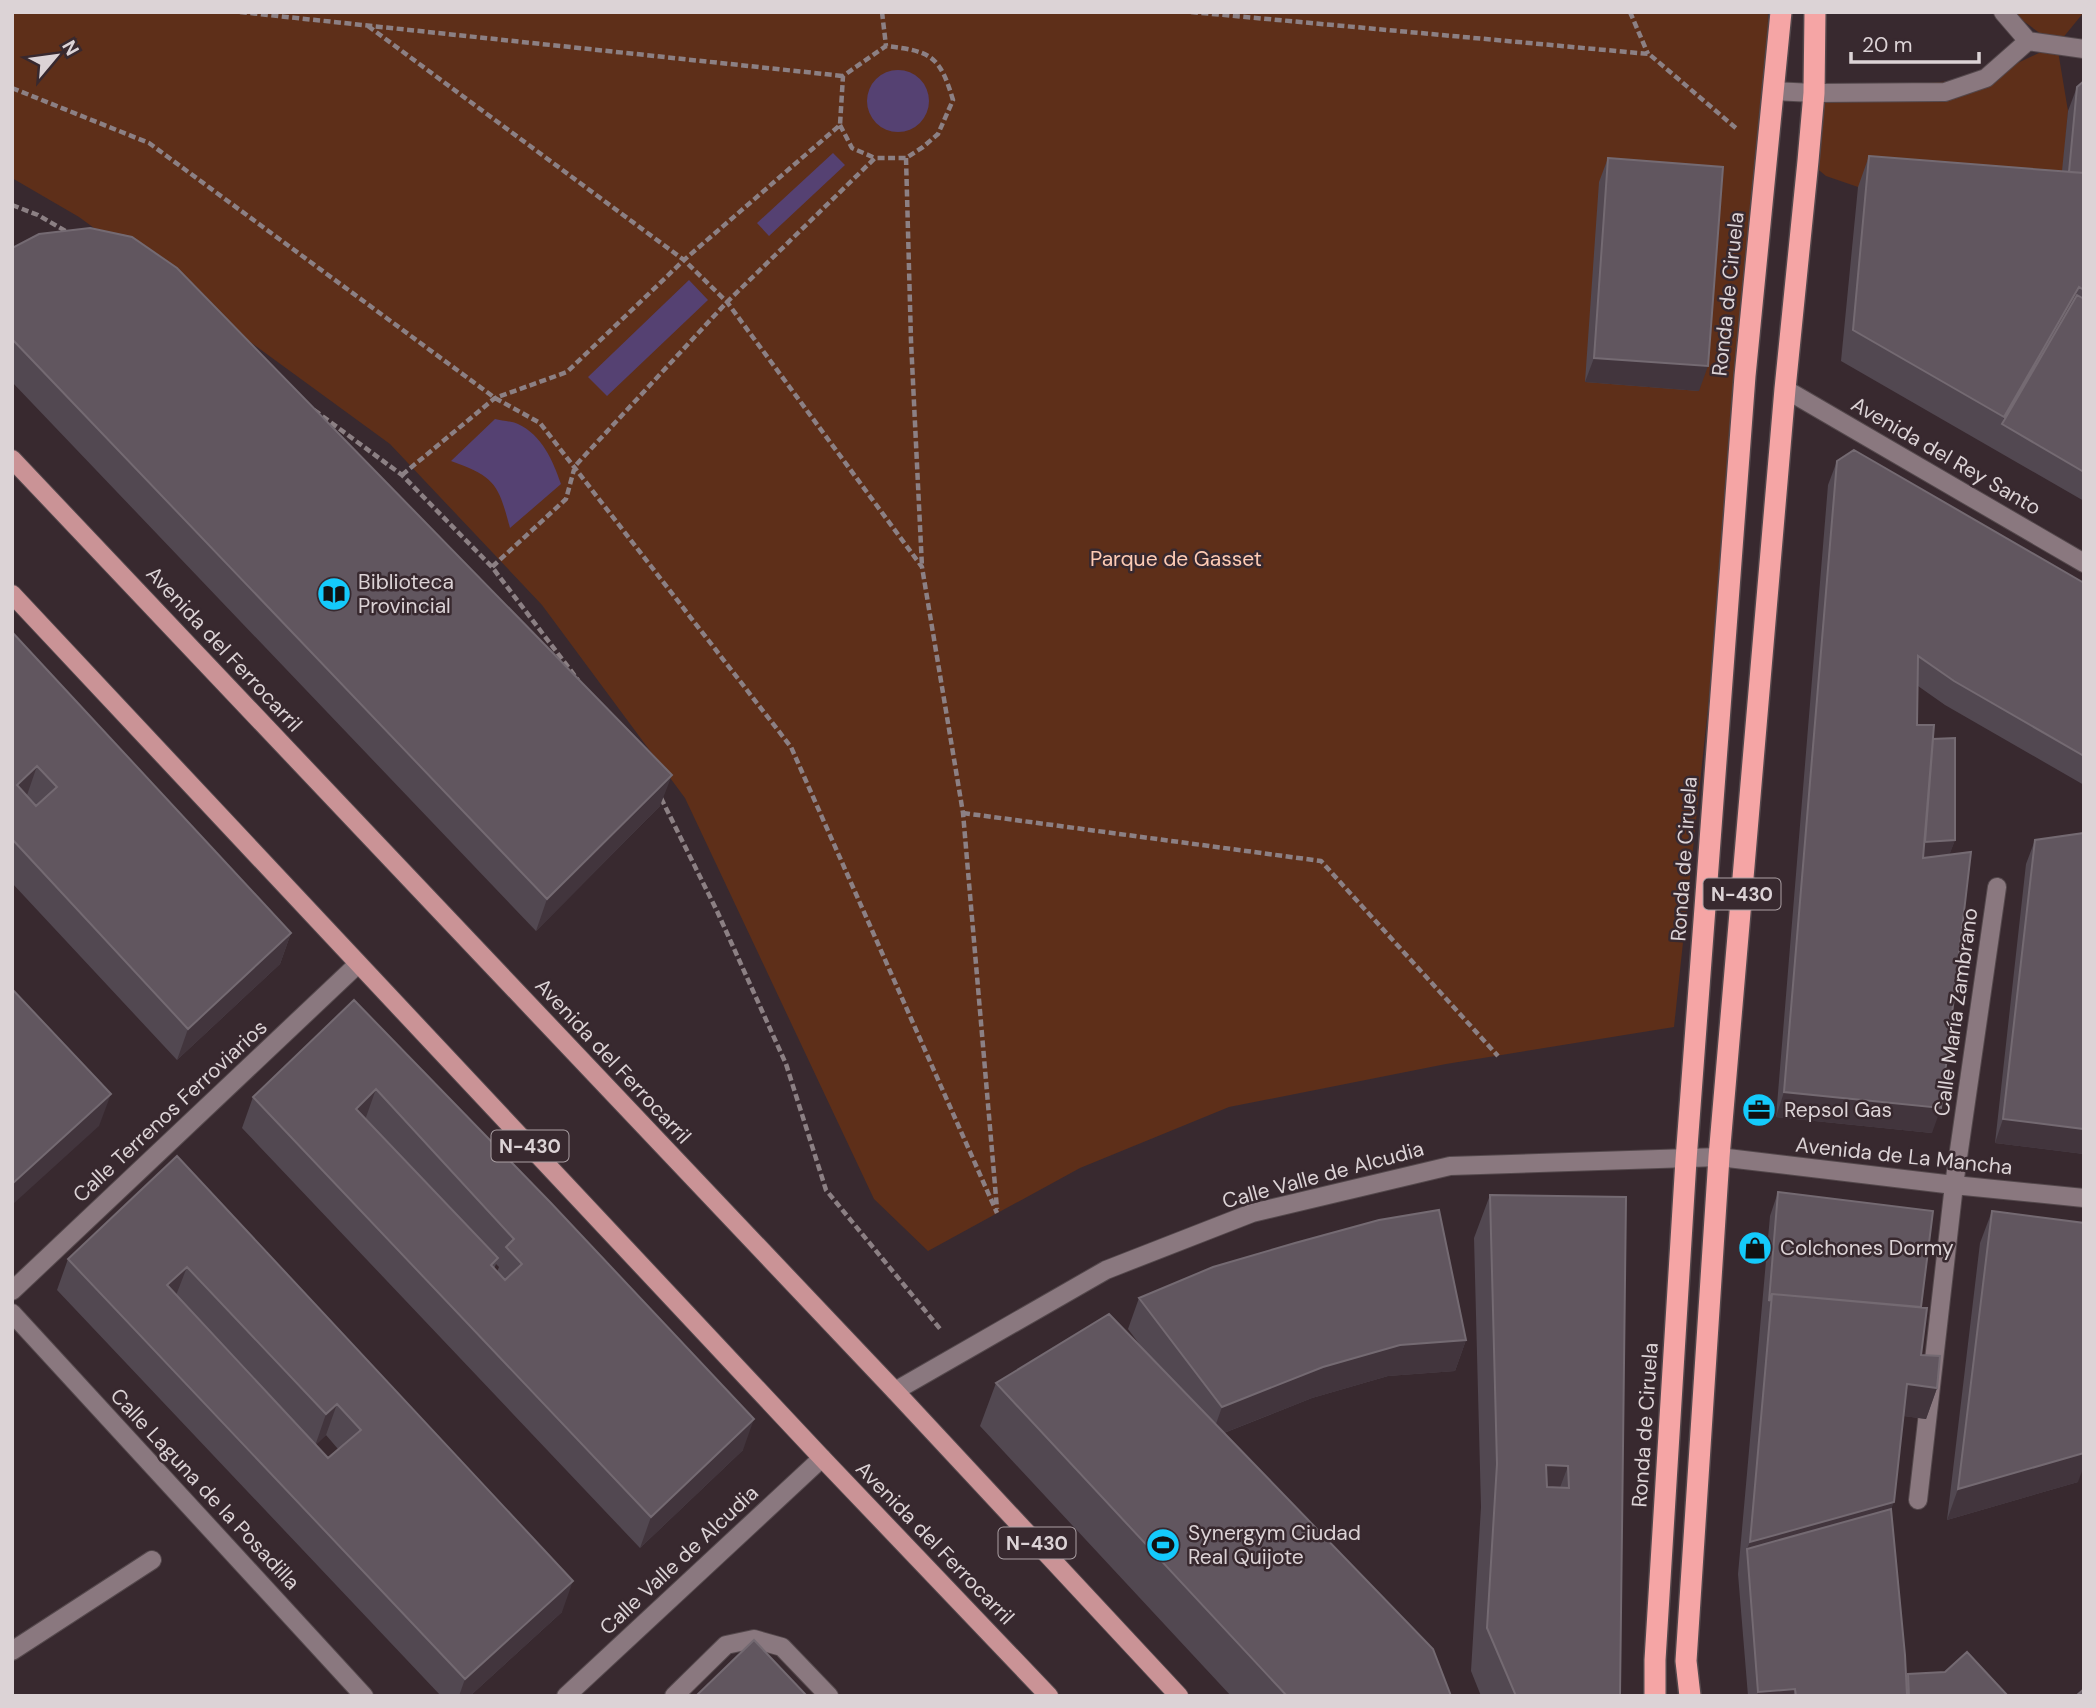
<svg xmlns="http://www.w3.org/2000/svg" width="2096" height="1708" viewBox="0 0 2096 1708" font-family="'DM Sans',sans-serif">
  <rect width="100%" height="100%" fill="#38292f"/>
  <path fill="#5e2f19" d="M12,12h1756l-1,142 -93,873 -228,37 -217,43 -149,61 -152,83 -54,-52 -189,-401 -143,-193 -152,-161 -311,-227 -67,-39z
    M2011,12h73l-27,33 11,66 -7,80 -203,-4 -32,-11 -18,-15 6,-68 172,-15 70,-33z"/>
  <path fill="#554172" d="M867 101a31 31 0 1 1 62 0a31 31 0 1 1-62 0Z
    M833,153l12,12 -76,71 -12,-13z
    M689,280l19,20 -101,96 -19,-19z
    M495,419c7,2 16,2 23,5 24,11 35,37 43,60l-51,44c-12,-45 -15,-51 -59,-67z"/>
  <g fill="none" stroke-linecap="round" stroke-linejoin="round">
    <g stroke="#54484c" stroke-width="20">
      <path id="minor" d="M2003,12l25,29
        M2028,41l56,8
        M1773,91l41,2 131,-1 41,-14 42,-37
        M1785,389l299,174
        M12,1291l346,-327
        M12,1313l352,383
        M895,1391l211,-121 146,-57 198,-47 269,-9 235,28 130,13
        M1918,1500l36,-315 43,-298
        M12,1651l140,-91
        M566,1696l256,-238
        M674,1696l52,-51 28,-6 28,8 47,49"/>
    </g>
    <g stroke="#54484c" stroke-width="20">
      <path id="major" d="M12,459l883,932 284,305
        M12,594l810,864 227,238"/>
    </g>
    <g stroke="#54484c" stroke-width="24">
      <path id="highway" d="M1655,1696v-36l31,-500 59,-784 36,-364
        M1690,1696l-4,-35 33,-504 66,-768 23,-228 6,-68 1,-81"/>
    </g>
    <path stroke="#8c8084" stroke-width="4.5" stroke-dasharray="7 3.5" stroke-linecap="butt" d="M240,12l603,64
      M882,12l4,34
      M1191,12l458,42 88,75
      M1630,12l18,42
      M368,26l316,234 43,42 195,265 41,246 34,396
      M12,88l137,55 346,255 45,25 251,324 206,466
      M840,125l12,23 23,10
      M906,158l5,183 11,226
      M12,205l26,10 31,18
      M314,410l88,65 90,92 86,113
      M402,475l93,-77 72,-26 117,-112 156,-135 3,-49 43,-30c45,5 54,10 67,54l-15,34 -15,13 -17,11h-31l-148,144 -152,164 -9,33 -74,68
      M661,798l56,113 69,153 40,126 115,140
      M963,813l358,48 177,195"/>
    <use href="#minor" stroke="#8a787f" stroke-width="18"/>
    <use href="#major" stroke="#ca9396" stroke-width="18"/>
    <use href="#highway" stroke="#f5a5a5" stroke-width="21"/>
  </g>
  <path fill="#524851" fill-rule="evenodd" d="M2084,81v420l-243,-140 17,-174 11,-31 193,15 6,-60 9,-24z
    M1608,158l91,233 -114,-9 14,-200z
    M12,248l648,558 -124,125 -524,-549z
    M1837,461l247,122v202l-139,-80 -27,-19 -1,39 16,14 22,101 -6,15 -17,278 -156,-16 52,-632z
    M12,632l279,301 -11,31 -103,96 -165,-177z
    M2084,833v321l-89,-11 31,-279 9,-24z
    M354,1000l389,450 -103,98 -398,-420 11,-31zM496,1264l3,3 -2,5 -3,-3z
    M177,1156l385,456 -92,84h-29l-384,-406 11,-31zM326,1435l12,14 -10,9 -13,-13z
    M1778,1192l143,115v48l16,33 -11,31 -22,-3 -13,93 15,171 2,-6 100,22h-260l-10,-122 32,-358z
    M1490,1195l136,2 -6,499h-139l-10,-25 10,-164 -7,-269z
    M1992,1211l86,271 -131,38 33,-277z
    M1139,1298l327,42 -11,31 -67,5 -76,22 -88,35 227,263h-220l-251,-270 16,-43 147,-34 -15,-20z"/>
  <path fill="#42353d" d="M2079,287l-11,32 -66,105 2,-7z
    M1594,358l114,8 -9,25 -114,-9z
    M37,766l-11,32 -9,-13z
    M672,775l-12,31 -124,125 11,-32z
    M1955,840l-6,16 -32,2 6,-16z
    M291,933l-11,31 -103,96 11,-31z
    M376,1089l-11,31 -9,-11z
    M1784,1092l157,16 -9,25 -156,-16z
    M111,1094l-12,32 -87,79v-21z
    M2003,1119l81,10v25l-89,-11z
    M187,1267l-12,31 -8,-13z
    M1466,1340l-11,31 -67,5 -76,22 -101,40 11,-31 101,-40 77,-22z
    M1907,1384l30,4 -11,31 -30,-4z
    M337,1404l-11,31 -11,11 11,-32z
    M754,1419l-11,31 -103,98 11,-31z
    M2084,1453v13l-6,16 -131,38 11,-31z
    M1546,1465l22,1 -16,43h-22z
    M1894,1502l-12,31 -135,16 3,-7z
    M573,1581l-11,31 -92,84h-11l6,-17z
    M1795,1689l-2,7h-36l1,-4z"/>
  <path fill="#61565f" stroke="#746a72" stroke-width="2" fill-rule="evenodd" d="M2084,81v92l-15,-1 8,-85z
    M1869,156l215,17v117l-5,-3 -75,130 -151,-87z
    M1608,158l115,9 -15,199 -114,-8z
    M90,228l42,9 45,31 495,507 -125,124 -535,-560v-91l27,-14z
    M2077,295l7,4v173l-82,-48z
    M1854,450l230,133v173l-130,-75 -36,-25 -1,69h17l-11,133 48,-6 -30,256 -157,-16 53,-631z
    M12,632l279,301 -103,96 -176,-190zM37,766l20,21 -21,19 -19,-21z
    M1955,738v102l-30,2 8,-103z
    M2084,833v296l-81,-10 32,-279z
    M12,989l99,105 -99,90z
    M354,1000l197,203 203,216 -103,98 -398,-420zM376,1089l138,150 -8,8 16,17 -17,16 -14,-15 7,-7 -142,-149z
    M177,1156l396,425 -108,98 -397,-420zM187,1267l139,147 11,-10 24,26 -33,28 -161,-173z
    M1778,1192l155,19 -12,96 -149,-13 -3,7z
    M1490,1195l136,2 -6,499h-104l-29,-68 10,-164zM1546,1465l22,1 1,22 -22,-1z
    M1439,1210l27,130 -66,5 -77,22 -101,40 -83,-109 74,-31 82,-24 84,-23z
    M1992,1211l92,12v230l-126,36z
    M1772,1294l155,14 -6,47 19,1 -3,32 -30,-4 -13,118 -144,40z
    M1109,1314l324,335 18,47h-164l-291,-313z
    M1891,1509l14,146 2,41h-111l-1,-7 -37,3 -11,-143z
    M754,1640l53,56h-111z
    M1967,1652l41,44h-99l-1,-22 37,-2z
    M2084,1689v7h-8z"/>
  <defs>
    <g id="library-disc" transform="scale(1.75)"><circle r="9.5" fill="#14cafb" stroke="#38292f"/><path d="M-6-4Q-3-5.5-.7-3.5V5Q-3 3-6 4ZM6-4Q3-5.5 .7-3.5V5Q3 3 6 4Z" fill="#111"/></g>
    <g id="office-disc" transform="scale(1.75)"><circle r="9.5" fill="#14cafb" stroke="#38292f"/><path d="M-6-3h4V-5.5h4V-3h4V5H-6ZM-1-4.5V-3h2v-1.5ZM-6 0V1H6V0Z" fill="#111"/></g>
    <g id="shop-disc" transform="scale(1.75)"><circle r="9.5" fill="#14cafb" stroke="#38292f"/><path d="M-5-2.5h2.3a2.7 3.5 0 0 1 5.4 0H5L5.5 6h-11ZM-1.5-2.5h3a1.5 2.3 0 0 0-3 0Z" fill="#111"/></g>
    <g id="stadium-disc" transform="scale(1.75)"><circle r="9.5" fill="#14cafb" stroke="#38292f"/><path d="M0-5a6.5 5 0 1 0 0 10a6.5 5 0 1 0 0-10ZM-3.5-1.8h7v3.6h-7Z" fill="#111"/></g>
  </defs>
  <g fill-rule="evenodd">
    <use href="#library-disc" x="334" y="594"/>
    <use href="#office-disc" x="1759" y="1110"/>
    <use href="#shop-disc" x="1755" y="1248"/>
    <use href="#stadium-disc" x="1163" y="1545"/>
  </g>
  <g text-anchor="middle" stroke-width="5" stroke-linejoin="round" paint-order="stroke">
    <g fill="#38292f" stroke="#aba0a4" stroke-width="2">
      <rect x="1703.5" y="878.5" width="77" height="31" rx="5"/>
      <rect x="491.5" y="1130.5" width="77" height="31" rx="5"/>
      <rect x="998.5" y="1527.5" width="77" height="31" rx="5"/>
    </g>
    <g font-size="19" font-weight="bold" fill="#dcd3d6">
      <text x="1742" y="901">N-430</text>
      <text x="530" y="1153">N-430</text>
      <text x="1037" y="1550">N-430</text>
    </g>
    <g font-size="21" fill="#dcd3d6" stroke="#38292f">
      <text transform="translate(1728 294) rotate(-84)" y="7">Ronda de Ciruela</text>
      <text transform="translate(1946 456) rotate(30)" y="7">Avenida del Rey Santo</text>
      <text transform="translate(224 649) rotate(47)" y="7">Avenida del Ferrocarril</text>
      <text transform="translate(1684 859) rotate(-86)" y="7">Ronda de Ciruela</text>
      <text transform="translate(1956 1012) rotate(-82)" y="7">Calle María Zambrano</text>
      <text transform="translate(613 1061) rotate(47)" y="7">Avenida del Ferrocarril</text>
      <text transform="translate(170 1111) rotate(-43)" y="7">Calle Terrenos Ferroviarios</text>
      <text transform="translate(1904 1156) rotate(6)" y="7">Avenida de La Mancha</text>
      <text transform="translate(1323 1175) rotate(-15)" y="7">Calle Valle de Alcudia</text>
      <text transform="translate(1645 1425) rotate(-86)" y="7">Ronda de Ciruela</text>
      <text transform="translate(205 1489) rotate(47)" y="7">Calle Laguna de la Posadilla</text>
      <text transform="translate(935 1543) rotate(46)" y="7">Avenida del Ferrocarril</text>
      <text transform="translate(679 1560) rotate(-43)" y="7">Calle Valle de Alcudia</text>
    </g>
    <g font-size="21" fill="#fecbb4" stroke="#38292f">
      <text x="1176" y="566">Parque de Gasset</text>
    </g>
    <g font-size="21" fill="#dcd3d6" stroke="#38292f" text-anchor="start">
      <text x="358" y="589">Biblioteca<tspan x="358" dy="24">Provincial</tspan></text>
      <text x="1784" y="1117">Repsol Gas</text>
      <text x="1780" y="1255">Colchones Dormy</text>
      <text x="1188" y="1540">Synergym Ciudad<tspan x="1188" dy="24">Real Quijote</tspan></text>
    </g>
  </g>
  <rect width="2096" height="1708" fill="none" stroke="#dcd3d6" stroke-width="28"/>
  <g transform="translate(56 56) rotate(61)" stroke="#38292f" stroke-width="5" paint-order="stroke">
  <path d="M0-5L12 26L0 18L-12 26Z" fill="#dcd3d6"/>
  <text y="-10" font-size="19" font-weight="bold" text-anchor="middle" fill="#dcd3d6">N</text>
  </g>
  <path d="M1851 52v10h128v-10" fill="none" stroke="#dcd3d6" stroke-width="3.5"/>
  <text x="1862" y="52" font-size="21" fill="#dcd3d6" stroke="#38292f" stroke-width="5" paint-order="stroke">20 m</text>
</svg>
